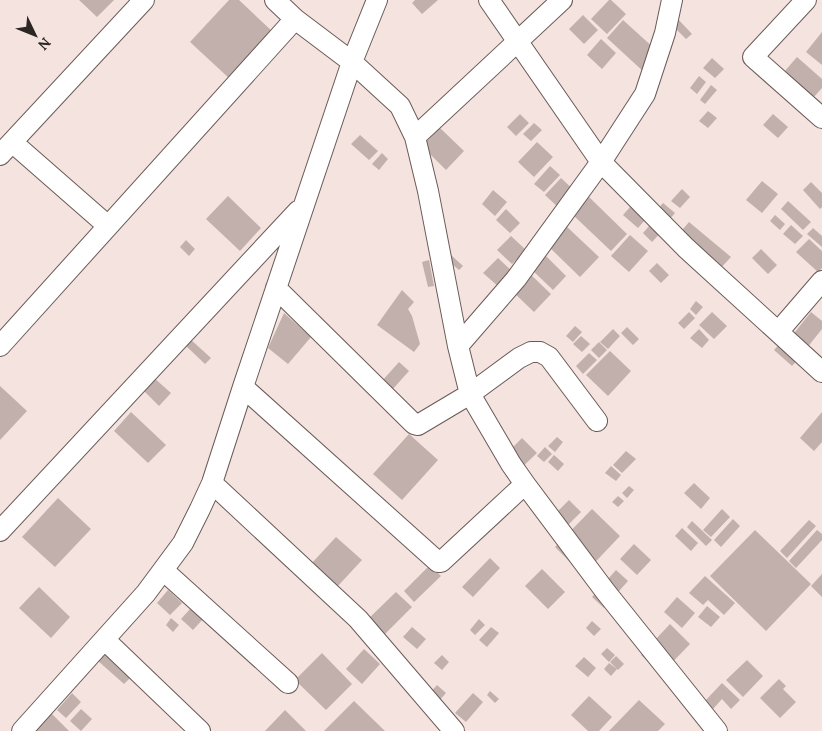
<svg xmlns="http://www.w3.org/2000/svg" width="822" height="731" viewBox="0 0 822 731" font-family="Lora,serif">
  <rect width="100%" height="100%" fill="#f5e3df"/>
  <path fill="#c1b0ac" d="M79,0h35l-17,17z
    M229,0h10l35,33 -43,47 -41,-38z
    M415,0h23l-16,14 -10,-11z
    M609,0h2l15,14 -19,20 -16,-15z
    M583,15l15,15 -14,14 -15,-15z
    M676,17l16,17 -6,5 -16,-16z
    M623,20l32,29 -10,24 -38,-35z
    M822,32v33l-16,-13z
    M601,39l15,14 -14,16 -15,-14z
    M797,57l25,22v9l-9,10 -29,-26z
    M712,58l12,11 -9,9 -12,-10z
    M699,76l7,6 -9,12 -7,-6z
    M711,85l6,5 -12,14 -5,-4z
    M708,111l9,7 -9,10 -9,-7z
    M520,114l9,9 -13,13 -9,-9z
    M773,114l15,13 -10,11 -15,-13z
    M534,123l8,7 -11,11 -8,-7z
    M440,128l24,23 -18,19 -24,-24z
    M360,135l18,16 -9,9 -18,-16z
    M537,142l16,15 -19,20 -16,-15z
    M382,153l6,6 -9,11 -7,-6z
    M550,166l10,9 -16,17 -10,-8z
    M561,178l15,14 -16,17 -15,-14z
    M762,181l16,13 -16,19 -16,-13z
    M811,182l11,11v14l-2,2 -17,-19z
    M682,189l8,8 -10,11 -9,-7z
    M493,190l14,12 -12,14 -13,-12z
    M228,196l33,32 -21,23 -34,-32z
    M589,197l38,37 -16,17 -38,-36z
    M637,199l15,13 -14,16 -15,-13z
    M788,201l23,21 -8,8 -22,-21z
    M663,203l12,10 -6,7 -12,-10z
    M506,209l14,14 -10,10 -14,-13z
    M775,215l10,9 -5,6 -10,-9z
    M656,218l10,9 -14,15 -9,-9z
    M689,222l42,35 -13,14 -41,-35z
    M565,225l34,32 -19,20 -34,-33z
    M791,225l12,11 -8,8 -12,-10z
    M813,228l9,8v11l-15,-13z
    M630,235l18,16 -19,21 -18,-16z
    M511,236l15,14 -14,14 -15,-14z
    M809,239l13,12v17l-4,4 -22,-20z
    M186,240l9,9 -6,7 -9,-9z
    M761,249l16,16 -9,9 -16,-16z
    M450,254l13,12 -4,4 -13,-11z
    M544,254l22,22 -13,14 -23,-22z
    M498,258l15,14 -14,15 -16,-14z
    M429,260l5,26 -6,1 -6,-25z
    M657,263l12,12 -8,8 -12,-12z
    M528,272l23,22 -17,18 -23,-22z
    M402,290l12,12 -6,7 4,7 8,28 -6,8 -37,-27z
    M696,301l7,6 -7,8 -6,-6z
    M689,312l6,6 -11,11 -6,-6z
    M712,312l15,14 -13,13 -15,-14z
    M811,312l11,9v8l-16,20 -15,-12z
    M284,313l27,24 -23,27 -20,-16z
    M575,326l7,6 -9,10 -7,-6z
    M627,327l12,12 -6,6 -12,-12z
    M613,329l7,7 -12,13 -8,-7z
    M699,329l10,11 -7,8 -12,-10z
    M581,336l9,8 -8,8 -9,-8z
    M190,339l21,19 -6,6 -20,-19z
    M784,339l18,16 -10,11 -18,-16z
    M599,342l8,8 -8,8 -8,-8z
    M610,351l21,20 -23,25 -22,-21z
    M589,353l8,7 -14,14 -7,-8z
    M399,362l10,9 -17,19 -10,-9z
    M153,377l18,16 -12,13 -17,-17z
    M0,386l27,25 -27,29z
    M131,412l35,33 -18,18 -34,-32z
    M822,412v30l-8,9 -14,-13z
    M409,434l29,26 -36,40 -29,-26z
    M557,437l6,5 -8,10 -7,-6z
    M522,438l15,15 -19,18 -14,-15z
    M545,447l7,7 -8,8 -7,-6z
    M626,451l10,8 -14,14 -9,-8z
    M554,455l10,9 -6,7 -10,-9z
    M611,466l10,9 -5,6 -11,-8z
    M694,483l16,15 -9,11 -17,-16z
    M629,486l5,4 -7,8 -5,-5z
    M618,496l6,5 -6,6 -6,-5z
    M58,498l33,31 -36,38 -33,-30z
    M569,500l12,12 -25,25 -12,-12z
    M592,509l28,27 -37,39 -28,-28z
    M722,509l8,8 -19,20 -8,-7z
    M733,519l7,7 -19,21 -7,-7z
    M809,520l7,6 -29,32 -7,-7z
    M692,521l20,19 -6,6 -19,-19z
    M682,528l16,15 -7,8 -16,-15z
    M755,530l56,54 -45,47 -56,-55z
    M817,530l5,4v6l-26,28 -7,-7z
    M336,537l26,23 -25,27 -26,-23z
    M634,544l17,16 -14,15 -17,-16z
    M490,558l10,10 -27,29 -11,-10z
    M430,565l11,11 -27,26 -10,-11z
    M542,569l23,23 -17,17 -23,-23z
    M616,570l12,11 -24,27 -12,-11z
    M822,574v23l-11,-11z
    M705,576l30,27 -11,12 -16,-15 -5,5 -14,-12z
    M39,587l31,30 -19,21 -32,-30z
    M168,590l14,13 -12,12 -13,-12z
    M396,592l16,15 -30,30 -16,-16z
    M677,597l18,16 -13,15 -18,-16z
    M707,606l13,11 -9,10 -13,-10z
    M191,608l12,11 -10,11 -12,-11z
    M171,618l8,7 -6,7 -7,-7z
    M479,619l6,6 -10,10 -5,-5z
    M592,621l9,8 -7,7 -8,-8z
    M670,624l20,20 -29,30 -20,-19z
    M412,627l14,12 -9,10 -14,-12z
    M491,627l8,6 -12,14 -8,-7z
    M607,648l8,7 -6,7 -8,-8z
    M364,649l16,15 -18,20 -16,-15z
    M104,653l27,24 -7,7 -27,-24z
    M322,653l30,31 -26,26 -31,-30z
    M442,655l7,7 -7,8 -8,-7z
    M616,656l8,8 -6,6 -8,-8z
    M584,657l12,11 -8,9 -13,-11z
    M747,660l16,16 -20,21 -17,-17z
    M609,663l8,6 -6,7 -7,-7z
    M779,679l7,7 -3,3 13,13 -16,16 -20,-20z
    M722,683l18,17 -9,9 -9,-10 -9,10 -8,-8z
    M437,685l9,8 -8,9 -9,-8z
    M490,691l9,8 -4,4 -8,-8z
    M72,693l9,9 -15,16 -9,-8z
    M473,693l10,9 -17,20 -11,-9z
    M589,696l23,21 -13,14h-11l-17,-16z
    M639,700l26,24 -7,7h-49z
    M354,701l31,30h-61z
    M81,709l11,10 -11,12 -11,-10z
    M285,710l21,21h-41z
    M50,712l19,19h-38z"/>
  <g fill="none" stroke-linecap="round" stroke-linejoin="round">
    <g stroke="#695b57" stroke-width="22">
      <path id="minor" d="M275,0l20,19 57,43 48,44 15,31 13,54 30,155 12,48 41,70 14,20 80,107 112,140
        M489,0l112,162 85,86 136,124
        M806,0l-53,57 69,61
        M415,137l147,-137
        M12,142l96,84
        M0,155l144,-155
        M276,288l138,136 4,1 52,-31 49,-36 12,-6h9l9,5 48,64
        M778,332l44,-51
        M0,346l295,-327
        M458,346l58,-67 85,-117 44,-68 20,-61 7,-33
        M243,387l195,175h3l84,-78
        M212,483l146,136 96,112
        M0,531l298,-320
        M163,570l125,113
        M105,640l95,91
        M22,731l124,-138 37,-50 17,-34 12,-26 31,-96 109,-325 25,-62"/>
    </g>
    <use href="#minor" stroke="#fff" stroke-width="20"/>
  </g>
  <g transform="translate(35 35) rotate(133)" stroke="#f5e3df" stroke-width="4" paint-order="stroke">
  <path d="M0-4L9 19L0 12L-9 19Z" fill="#2b2523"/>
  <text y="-8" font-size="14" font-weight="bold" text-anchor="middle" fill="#2b2523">N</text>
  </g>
</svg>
